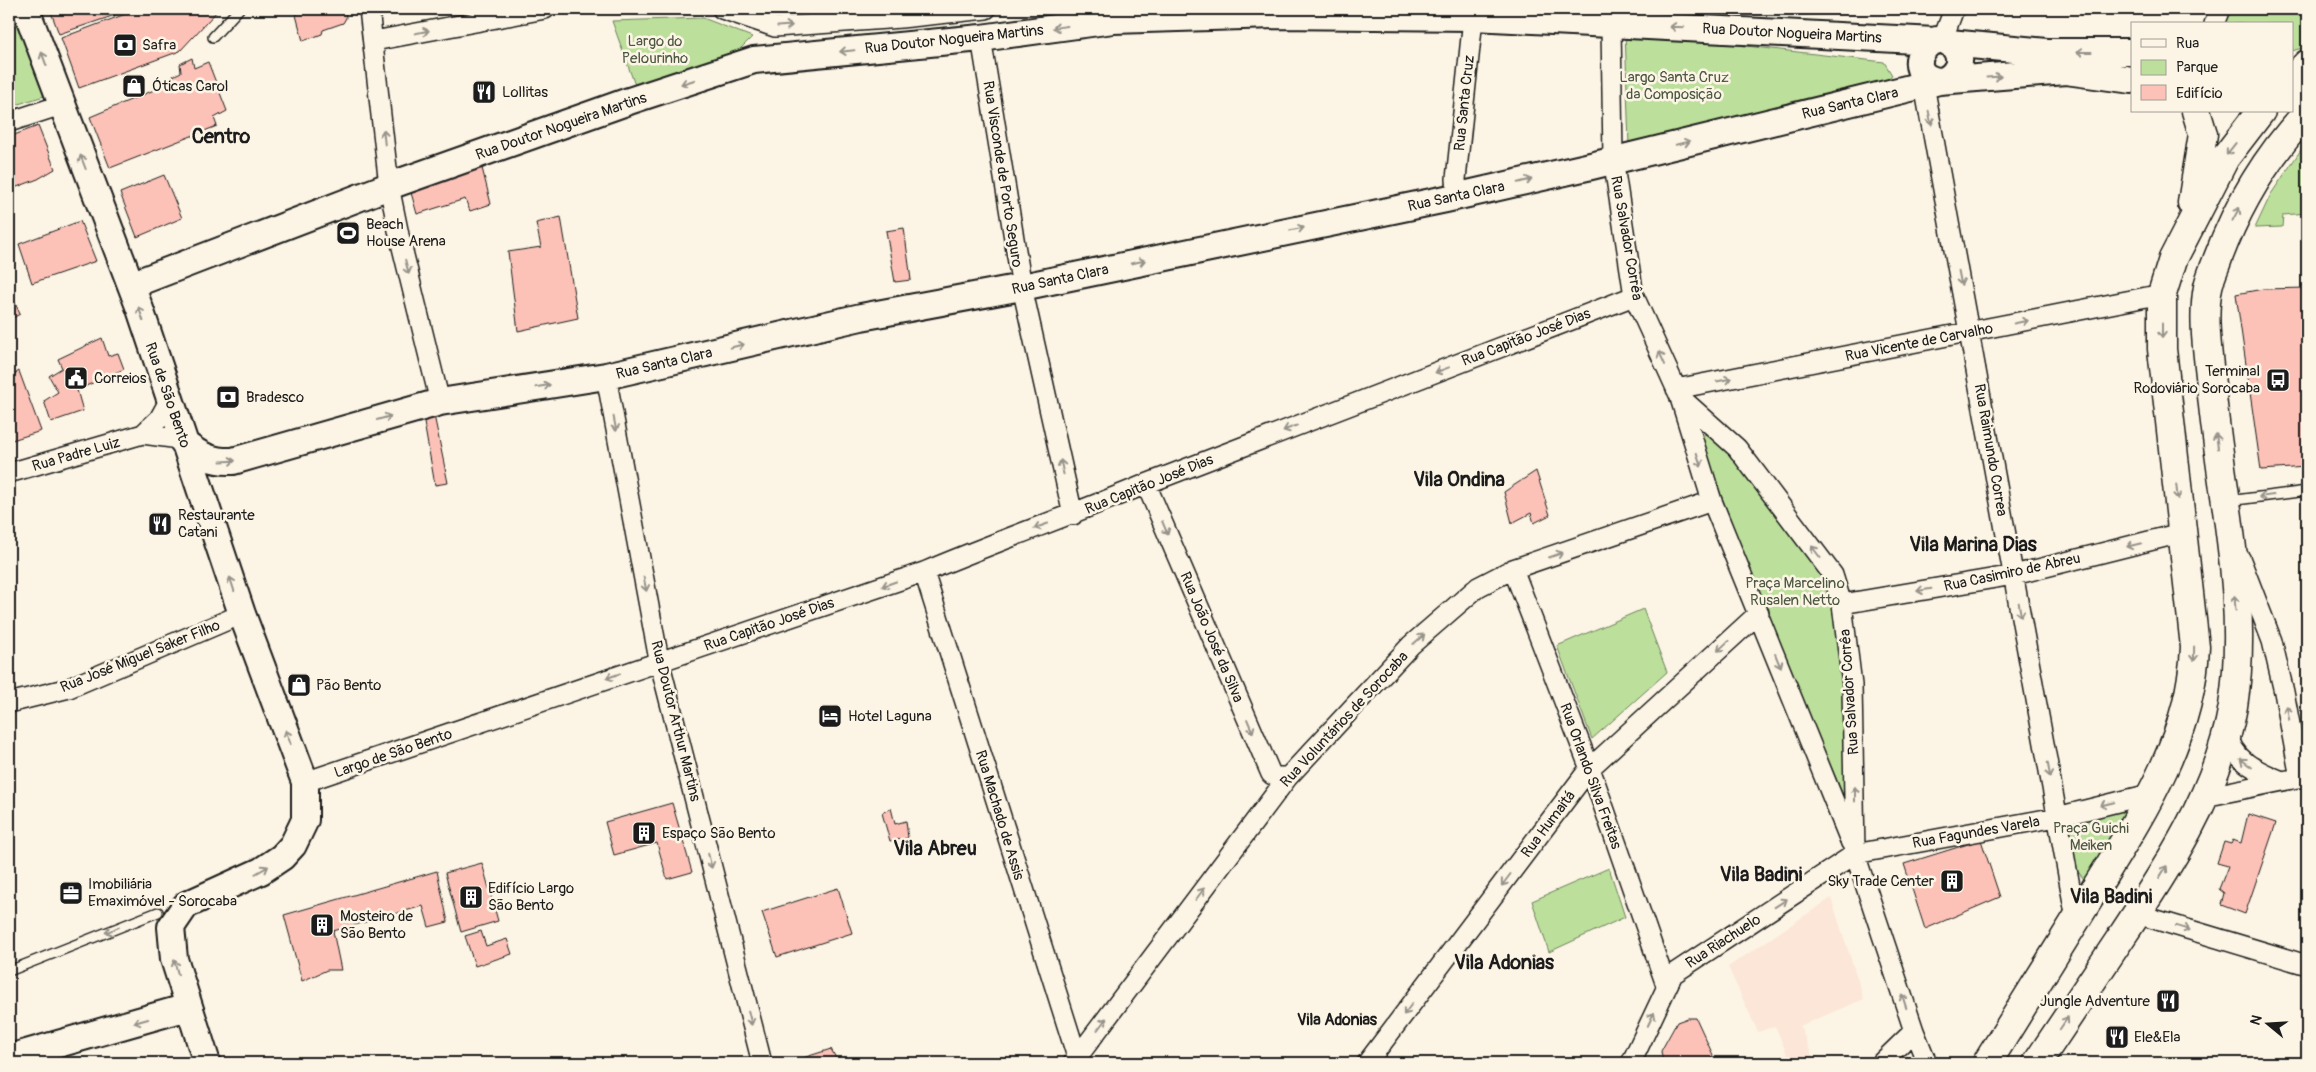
<svg xmlns="http://www.w3.org/2000/svg" width="2316" height="1072" viewBox="0 0 2316 1072" font-family="Pangolin,sans-serif">
  <rect width="100%" height="100%" fill="#fcf5e5"/>
  <filter id="ink" filterUnits="userSpaceOnUse"><feTurbulence type="fractalNoise" baseFrequency=".02" numOctaves="2"/><feDisplacementMap in="SourceGraphic" scale="10" xChannelSelector="R" yChannelSelector="G"/><feConvolveMatrix kernelMatrix="1 2 1 2 8 2 1 2 1" color-interpolation-filters="sRGB"/></filter>
  <g filter="url(#ink)">
    <path fill="#fce6d7" d="M1831,898l33,101 -64,27 15,37h-24l-16,-37 -17,6 -30,-65z"/>
    <path fill="#bce09b" stroke="#6c7e5c" d="M9,9h6l29,87 -35,11z
      M2228,9h79v31l-5,8 -10,3v-27h-70z
      M703,18l49,19 -17,17 -99,34 -24,-67z
      M1625,32l259,30 8,13 -12,11 -251,59z
      M2307,141v72l-24,2 -1,12 -27,1 16,-34z
      M1712,433l28,29 89,116 18,114 -3,105 -80,-188 -65,-173z
      M1643,609l24,63 -75,67 -35,-93z
      M2138,805l-52,77 -10,-13 -9,-49z
      M1609,868l16,49 -76,35 -17,-51z"/>
    <path fill="#fdc2b7" stroke="#1c1c1c" d="M60,9h73l-74,25 -8,-22z
      M139,9h80l-39,42 -101,37 -18,-50z
      M301,9h44l1,9 -3,5 -20,7 -1,4 -19,7 -7,-26z
      M192,58l2,10 14,-6 19,49 -13,7 3,8 -107,42 -20,-51 83,-35v-6l8,-4 -1,-8z
      M38,126l17,43 -17,10 -29,11v-53z
      M481,164l10,40 -21,7 -5,-12 -48,15 -7,-25z
      M164,175l18,43 -45,19 -17,-44z
      M561,217l17,101 -60,13 -10,-79 33,-5 -5,-24z
      M80,221l16,40 -64,22 -13,-39z
      M904,228l7,52 -16,2 -9,-51z
      M2307,288v179l-46,3 -25,-176 27,-5z
      M14,301l6,13 -11,6v-16z
      M102,338l6,18 10,-3 6,16 -47,21 6,21 -32,11 -7,-21 14,-9 -9,-16 13,-8 -4,-9z
      M19,371l22,60 -32,10v-47l3,-1 -3,-3v-12z
      M434,415l14,68 -13,2 -12,-68z
      M1536,471l14,44 -16,8 -3,-10 -19,10 -8,-31z
      M672,803l20,69 -25,7 -10,-36 -43,12 -9,-33z
      M891,808l4,16 11,-3 2,17 -18,3 -8,-28z
      M2248,814l28,9 -31,91 -24,-9 3,-12 -5,-4 9,-23 -11,-3 7,-21 7,2 2,-4 8,3z
      M1981,840l19,57 -75,32 -21,-65z
      M482,863l16,58 -37,11 -16,-59z
      M437,871l11,51 -19,5 -6,-21 -90,25 8,39h-14l-25,11 -18,-66z
      M838,888l14,45 -75,24 -15,-45z
      M481,931l5,15 21,-7 5,15 -37,12 -10,-30z
      M1688,1018h8l17,37 -4,8h-46l-2,-12 16,-29z
      M831,1049l7,13 -51,1z"/>
    <g fill="none" stroke-linecap="round" stroke-linejoin="round">
      <g stroke="#1c1c1c" stroke-width="12">
        <path id="lane" d="M213,37l26,-28
          M2228,501l79,-10
          M9,971l149,-59"/>
      </g>
      <g stroke="#1c1c1c" stroke-width="22">
        <path id="street" d="M369,9l20,177 10,49 41,167
          M722,9l53,18 126,-9 85,-9
          M2214,24l6,-15
          M1611,25l2,134 21,137 46,101 57,51 96,127 9,29 10,81 3,169 59,177 13,32
          M981,38l41,249 51,228
          M374,41l171,-32
          M1942,41l12,-32
          M1922,74l154,845
          M9,122l52,-17
          M1461,195l-4,-4 -1,-12 18,-170
          M606,376l53,284 103,403
          M1676,389l486,-95
          M1680,398l32,103 139,342
          M143,434l16,-15 11,-20
          M9,473l134,-39 29,4 12,5
          M1146,484l125,290 5,3h12
          M2240,558l32,83 12,51 16,86
          M1513,569l82,213 71,203
          M924,572l153,485
          M1842,604l172,-29 167,-42
          M9,703l60,-15 173,-74
          M2226,730c7,31 29,40 56,51
          M305,782l619,-210c73,-31 148,-57 222,-88l488,-188
          M2204,797l103,-21
          M2137,914l170,51
          M1073,1063l215,-286 123,-132 67,-58 35,-18 199,-68
          M1367,1063l222,-294 170,-156
          M1631,1063l42,-89 182,-120 202,-37 97,-24
          M1881,1063l33,-32"/>
      </g>
      <g stroke="#1c1c1c" stroke-width="30">
        <path id="secondary" d="M26,9l114,300 102,305 63,168v38l-12,25 -11,12 -21,14 -75,34 -15,22 3,32 33,104
          M1949,43l98,9h85
          M1945,80c12,-6 19,-19 10,-32 -23,-29 -59,27 -16,33l127,-10 66,9
          M2292,98l15,1
          M131,285l258,-99 240,-85 125,-41 227,-22 132,-18 162,-5 198,2 462,24
          M184,443c16,13 29,19 49,18l207,-59 166,-26 255,-59 161,-30 424,-88 145,-33 348,-85
          M9,1058l179,-51"/>
      </g>
      <g stroke="#1c1c1c" stroke-width="31">
        <path id="primary" d="M2292,79l15,-15
          M2192,203l11,-69 -7,-23
          M1987,1063c33,-54 67,-107 100,-161 49,-80 104,-158 108,-255l-33,-298v-55l11,-35 52,-101 36,-47
          M2037,1063c27,-40 54,-80 81,-121 47,-70 101,-151 115,-236 17,-107 -13,-215 -22,-321 -3,-31 -9,-66 -3,-98 2,-10 7,-20 10,-29 20,-54 50,-103 89,-145"/>
      </g>
      <use href="#lane" stroke="#fcf5e5" stroke-width="9"/>
      <use href="#street" stroke="#fcf5e5" stroke-width="19"/>
      <use href="#secondary" stroke="#fcf5e5" stroke-width="26"/>
      <use href="#primary" stroke="#fcf5e5" stroke-width="28"/>
    </g>
    <defs><path id="oneway-shaft" d="M-6 0H5M1.5-3L5.5 0L1.5 3" fill="none" stroke-width="1.6" stroke-linecap="round" stroke-linejoin="round" transform="scale(1.25)"/></defs>
    <g stroke="#97938b">
      <use href="#oneway-shaft" transform="translate(785 26) rotate(-4)"/>
      <use href="#oneway-shaft" transform="translate(1060 27) rotate(172)"/>
      <use href="#oneway-shaft" transform="translate(1677 27) rotate(-178)"/>
      <use href="#oneway-shaft" transform="translate(422 32) rotate(-11)"/>
      <use href="#oneway-shaft" transform="translate(847 51) rotate(174)"/>
      <use href="#oneway-shaft" transform="translate(2084 52) rotate(180)"/>
      <use href="#oneway-shaft" transform="translate(44 59) rotate(-110)"/>
      <use href="#oneway-shaft" transform="translate(1994 77) rotate(-4)"/>
      <use href="#oneway-shaft" transform="translate(688 82) rotate(162)"/>
      <use href="#oneway-shaft" transform="translate(1930 118) rotate(79)"/>
      <use href="#oneway-shaft" transform="translate(384 137) rotate(-96)"/>
      <use href="#oneway-shaft" transform="translate(1683 143) rotate(-13)"/>
      <use href="#oneway-shaft" transform="translate(2231 149) rotate(128)"/>
      <use href="#oneway-shaft" transform="translate(83 162) rotate(-111)"/>
      <use href="#oneway-shaft" transform="translate(1525 181) rotate(-13)"/>
      <use href="#oneway-shaft" transform="translate(2236 214) rotate(-62)"/>
      <use href="#oneway-shaft" transform="translate(1297 229) rotate(-11)"/>
      <use href="#oneway-shaft" transform="translate(1138 262) rotate(-12)"/>
      <use href="#oneway-shaft" transform="translate(407 267) rotate(76)"/>
      <use href="#oneway-shaft" transform="translate(1960 278) rotate(79)"/>
      <use href="#oneway-shaft" transform="translate(141 314) rotate(-109)"/>
      <use href="#oneway-shaft" transform="translate(2021 322) rotate(-11)"/>
      <use href="#oneway-shaft" transform="translate(2162 331) rotate(90)"/>
      <use href="#oneway-shaft" transform="translate(737 346) rotate(-13)"/>
      <use href="#oneway-shaft" transform="translate(1662 358) rotate(-114)"/>
      <use href="#oneway-shaft" transform="translate(1442 370) rotate(159)"/>
      <use href="#oneway-shaft" transform="translate(1724 380) rotate(-11)"/>
      <use href="#oneway-shaft" transform="translate(543 386) rotate(-9)"/>
      <use href="#oneway-shaft" transform="translate(384 418) rotate(-16)"/>
      <use href="#oneway-shaft" transform="translate(615 424) rotate(79)"/>
      <use href="#oneway-shaft" transform="translate(1290 428) rotate(159)"/>
      <use href="#oneway-shaft" transform="translate(2217 441) rotate(-98)"/>
      <use href="#oneway-shaft" transform="translate(1699 460) rotate(72)"/>
      <use href="#oneway-shaft" transform="translate(228 461) rotate(-3)"/>
      <use href="#oneway-shaft" transform="translate(1062 467) rotate(-102)"/>
      <use href="#oneway-shaft" transform="translate(2177 492) rotate(84)"/>
      <use href="#oneway-shaft" transform="translate(2266 496) rotate(172)"/>
      <use href="#oneway-shaft" transform="translate(1041 526) rotate(161)"/>
      <use href="#oneway-shaft" transform="translate(1165 528) rotate(67)"/>
      <use href="#oneway-shaft" transform="translate(2134 545) rotate(166)"/>
      <use href="#oneway-shaft" transform="translate(1816 552) rotate(-127)"/>
      <use href="#oneway-shaft" transform="translate(1556 555) rotate(-19)"/>
      <use href="#oneway-shaft" transform="translate(232 584) rotate(-108)"/>
      <use href="#oneway-shaft" transform="translate(645 584) rotate(79)"/>
      <use href="#oneway-shaft" transform="translate(889 584) rotate(161)"/>
      <use href="#oneway-shaft" transform="translate(1924 590) rotate(171)"/>
      <use href="#oneway-shaft" transform="translate(2235 603) rotate(-94)"/>
      <use href="#oneway-shaft" transform="translate(2020 610) rotate(80)"/>
      <use href="#oneway-shaft" transform="translate(1419 639) rotate(-41)"/>
      <use href="#oneway-shaft" transform="translate(1723 646) rotate(137)"/>
      <use href="#oneway-shaft" transform="translate(2194 654) rotate(91)"/>
      <use href="#oneway-shaft" transform="translate(1778 661) rotate(68)"/>
      <use href="#oneway-shaft" transform="translate(613 676) rotate(161)"/>
      <use href="#oneway-shaft" transform="translate(2288 713) rotate(-100)"/>
      <use href="#oneway-shaft" transform="translate(1250 726) rotate(67)"/>
      <use href="#oneway-shaft" transform="translate(288 737) rotate(-110)"/>
      <use href="#oneway-shaft" transform="translate(2246 763) rotate(-143)"/>
      <use href="#oneway-shaft" transform="translate(2049 770) rotate(80)"/>
      <use href="#oneway-shaft" transform="translate(1855 794) rotate(-90)"/>
      <use href="#oneway-shaft" transform="translate(2107 804) rotate(166)"/>
      <use href="#oneway-shaft" transform="translate(710 861) rotate(76)"/>
      <use href="#oneway-shaft" transform="translate(262 870) rotate(-30)"/>
      <use href="#oneway-shaft" transform="translate(2163 872) rotate(-58)"/>
      <use href="#oneway-shaft" transform="translate(1506 880) rotate(127)"/>
      <use href="#oneway-shaft" transform="translate(1200 894) rotate(-53)"/>
      <use href="#oneway-shaft" transform="translate(1781 903) rotate(-33)"/>
      <use href="#oneway-shaft" transform="translate(2183 928) rotate(17)"/>
      <use href="#oneway-shaft" transform="translate(112 930) rotate(158)"/>
      <use href="#oneway-shaft" transform="translate(176 967) rotate(-105)"/>
      <use href="#oneway-shaft" transform="translate(1904 1001) rotate(-108)"/>
      <use href="#oneway-shaft" transform="translate(1408 1009) rotate(127)"/>
      <use href="#oneway-shaft" transform="translate(750 1018) rotate(76)"/>
      <use href="#oneway-shaft" transform="translate(1651 1019) rotate(-65)"/>
      <use href="#oneway-shaft" transform="translate(141 1021) rotate(164)"/>
      <use href="#oneway-shaft" transform="translate(2064 1023) rotate(-56)"/>
      <use href="#oneway-shaft" transform="translate(1102 1024) rotate(-53)"/>
    </g>
  </g>
  <defs>
    <g id="bank-square" transform="scale(1.25)"><rect x="-9" y="-9" width="18" height="18" rx="4" fill="#1c1c1c" stroke="#fcf5e5"/><path d="M-6-4H6V4H-6ZM0-2.3a2.3 2.3 0 1 0 0 4.6a2.3 2.3 0 1 0 0-4.6Z" fill="#fff"/></g>
    <g id="shop-square" transform="scale(1.25)"><rect x="-9" y="-9" width="18" height="18" rx="4" fill="#1c1c1c" stroke="#fcf5e5"/><path d="M-5-2.5h2.3a2.7 3.5 0 0 1 5.4 0H5L5.5 6h-11ZM-1.5-2.5h3a1.5 2.3 0 0 0-3 0Z" fill="#fff"/></g>
    <g id="restaurant-square" transform="scale(1.25)"><rect x="-9" y="-9" width="18" height="18" rx="4" fill="#1c1c1c" stroke="#fcf5e5"/><path d="M-5-6h1v4h1v-4h1v4h1v-4h1v5L-1.5 .5V6h-2V.5L-5-1ZM5-6V6H3V1.5H1.5Q1.5-4 5-6Z" fill="#fff"/></g>
    <g id="stadium-square" transform="scale(1.25)"><rect x="-9" y="-9" width="18" height="18" rx="4" fill="#1c1c1c" stroke="#fcf5e5"/><path d="M0-5a6.5 5 0 1 0 0 10a6.5 5 0 1 0 0-10ZM-3.5-1.8h7v3.6h-7Z" fill="#fff"/></g>
    <g id="civic-square" transform="scale(1.25)"><rect x="-9" y="-9" width="18" height="18" rx="4" fill="#1c1c1c" stroke="#fcf5e5"/><path d="M-.6-6.5H3V-4.5H.6V-3L4-1V1h2V6H-6V1h2V-1L-.6-3ZM-1.2 2.5V6h2.4V2.5Z" fill="#fff"/></g>
    <g id="bus-square" transform="scale(1.25)"><rect x="-9" y="-9" width="18" height="18" rx="4" fill="#1c1c1c" stroke="#fcf5e5"/><path d="M-5-6H5V4H4V6H2V4H-2V6H-4V4H-5ZM-3.5-4V0h7V-4ZM-3.5 1.2v1.5H-2V1.2ZM2 1.2v1.5H3.5V1.2Z" fill="#fff"/></g>
    <g id="hotel-square" transform="scale(1.25)"><rect x="-9" y="-9" width="18" height="18" rx="4" fill="#1c1c1c" stroke="#fcf5e5"/><path d="M-6-4.5h1.5V1H6V5H4.5V3h-9V5H-6ZM-4 0a1.8 1.8 0 1 1 3.6 0ZM.5 0V-2.5h3Q6-2.5 6 0Z" fill="#fff"/></g>
    <g id="building-square" transform="scale(1.25)"><rect x="-9" y="-9" width="18" height="18" rx="4" fill="#1c1c1c" stroke="#fcf5e5"/><path d="M-4-6H4V6H1V3H-1V6H-4ZM-2.5-4.3h1.7v1.8h-1.7ZM.8-4.3h1.7v1.8H.8ZM-2.5-1h1.7V.8h-1.7ZM.8-1h1.7V.8H.8Z" fill="#fff"/></g>
    <g id="office-square" transform="scale(1.25)"><rect x="-9" y="-9" width="18" height="18" rx="4" fill="#1c1c1c" stroke="#fcf5e5"/><path d="M-6-3h4V-5.5h4V-3h4V5H-6ZM-1-4.5V-3h2v-1.5ZM-6 0V1H6V0Z" fill="#fff"/></g>
  </defs>
  <g fill-rule="evenodd">
    <use href="#bank-square" x="125" y="45"/>
    <use href="#shop-square" x="134" y="86"/>
    <use href="#restaurant-square" x="484" y="92"/>
    <use href="#stadium-square" x="348" y="233"/>
    <use href="#civic-square" x="76" y="378"/>
    <use href="#bus-square" x="2278" y="380"/>
    <use href="#bank-square" x="228" y="397"/>
    <use href="#restaurant-square" x="160" y="524"/>
    <use href="#shop-square" x="299" y="685"/>
    <use href="#hotel-square" x="830" y="716"/>
    <use href="#building-square" x="644" y="833"/>
    <use href="#building-square" x="1952" y="881"/>
    <use href="#office-square" x="71" y="893"/>
    <use href="#building-square" x="471" y="897"/>
    <use href="#building-square" x="322" y="925"/>
    <use href="#restaurant-square" x="2168" y="1001"/>
    <use href="#restaurant-square" x="2117" y="1037"/>
  </g>
  <g text-anchor="middle" stroke-width="5" stroke-linejoin="round" paint-order="stroke">
    <g font-size="15" fill="#1c1c1c" stroke="#fcf5e5">
      <text transform="translate(1792 33) rotate(3)" y="5">Rua Doutor Nogueira Martins</text>
      <text transform="translate(954 39) rotate(-6)" y="5">Rua Doutor Nogueira Martins</text>
      <text transform="translate(1464 103) rotate(-84)" y="5">Rua Santa Cruz</text>
      <text transform="translate(1850 103) rotate(-13)" y="5">Rua Santa Clara</text>
      <text transform="translate(561 126) rotate(-19)" y="5">Rua Doutor Nogueira Martins</text>
      <text transform="translate(1003 174) rotate(81)" y="5">Rua Visconde de Porto Seguro</text>
      <text transform="translate(1456 196) rotate(-12)" y="5">Rua Santa Clara</text>
      <text transform="translate(1627 238) rotate(80)" y="5">Rua Salvador Corrêa</text>
      <text transform="translate(1060 279) rotate(-12)" y="5">Rua Santa Clara</text>
      <text transform="translate(1526 337) rotate(-21)" y="5">Rua Capitão José Dias</text>
      <text transform="translate(1919 342) rotate(-11)" y="5">Rua Vicente de Carvalho</text>
      <text transform="translate(664 363) rotate(-13)" y="5">Rua Santa Clara</text>
      <text transform="translate(168 395) rotate(71)" y="5">Rua de São Bento</text>
      <text transform="translate(1991 450) rotate(80)" y="5">Rua Raimundo Correa</text>
      <text transform="translate(76 454) rotate(-16)" y="5">Rua Padre Luiz</text>
      <text transform="translate(1149 484) rotate(-22)" y="5">Rua Capitão José Dias</text>
      <text transform="translate(2012 572) rotate(-12)" y="5">Rua Casimiro de Abreu</text>
      <text transform="translate(769 624) rotate(-19)" y="5">Rua Capitão José Dias</text>
      <text transform="translate(1212 637) rotate(67)" y="5">Rua João José da Silva</text>
      <text transform="translate(140 656) rotate(-22)" y="5">Rua José Miguel Saker Filho</text>
      <text transform="translate(1849 692) rotate(-94)" y="5">Rua Salvador Corrêa</text>
      <text transform="translate(1344 719) rotate(-47)" y="5">Rua Voluntários de Sorocaba</text>
      <text transform="translate(676 721) rotate(76)" y="5">Rua Doutor Arthur Martins</text>
      <text transform="translate(393 753) rotate(-19)" y="5">Largo de São Bento</text>
      <text transform="translate(1591 776) rotate(70)" y="5">Rua Orlando Silva Freitas</text>
      <text transform="translate(1000 815) rotate(73)" y="5">Rua Machado de Assis</text>
      <text transform="translate(1548 824) rotate(-53)" y="5">Rua Humaitá</text>
      <text transform="translate(1976 832) rotate(-10)" y="5">Rua Fagundes Varela</text>
      <text transform="translate(1723 941) rotate(-33)" y="5">Rua Riachuelo</text>
    </g>
    <g font-size="15" fill="#4c5742" stroke="#fcf5e5">
      <text x="655" y="46">Largo do<tspan x="655" dy="17">Pelourinho</tspan></text>
      <text x="1674" y="82">Largo Santa Cruz<tspan x="1674" dy="17">da Composição</tspan></text>
      <text x="1795" y="588">Praça Marcelino<tspan x="1795" dy="17">Rusalen Netto</tspan></text>
      <text x="2091" y="833">Praça Guichi<tspan x="2091" dy="17">Meiken</tspan></text>
    </g>
    <g font-size="15" fill="#1c1c1c" stroke="#fcf5e5" text-anchor="start">
      <text x="142" y="50">Safra</text>
      <text x="152" y="91">Óticas Carol</text>
      <text x="502" y="97">Lollitas</text>
      <text x="366" y="229">Beach<tspan x="366" dy="17">House Arena</tspan></text>
      <text x="2260" y="376" text-anchor="end">Terminal<tspan x="2260" dy="17">Rodoviário Sorocaba</tspan></text>
      <text x="94" y="383">Correios</text>
      <text x="246" y="402">Bradesco</text>
      <text x="178" y="520">Restaurante<tspan x="178" dy="17">Catani</tspan></text>
      <text x="316" y="690">Pão Bento</text>
      <text x="848" y="721">Hotel Laguna</text>
      <text x="662" y="838">Espaço São Bento</text>
      <text x="1934" y="886" text-anchor="end">Sky Trade Center</text>
      <text x="88" y="889">Imobiliária<tspan x="88" dy="17">Emaximóvel - Sorocaba</tspan></text>
      <text x="488" y="893">Edifício Largo<tspan x="488" dy="17">São Bento</tspan></text>
      <text x="340" y="921">Mosteiro de<tspan x="340" dy="17">São Bento</tspan></text>
      <text x="2150" y="1006" text-anchor="end">Jungle Adventure</text>
      <text x="2134" y="1042">Ele&amp;Ela</text>
    </g>
    <g font-size="16" font-weight="bold" fill="#1c1c1c" stroke="#fcf5e5">
      <text x="1337" y="1025">Vila Adonias</text>
    </g>
    <g font-size="20" font-weight="bold" fill="#1c1c1c" stroke="#fcf5e5">
      <text x="221" y="143">Centro</text>
      <text x="1459" y="486">Vila Ondina</text>
      <text x="1973" y="551">Vila Marina Dias</text>
      <text x="935" y="855">Vila Abreu</text>
      <text x="1761" y="881">Vila Badini</text>
      <text x="2111" y="903">Vila Badini</text>
      <text x="1504" y="969">Vila Adonias</text>
    </g>
  </g>
  <rect width="2316" height="1072" fill="none" stroke="#fcf5e5" stroke-width="30"/>
  <rect x="15" y="15" width="2286" height="1042" fill="none" stroke="#1c1c1c" stroke-width="2" filter="url(#ink)"/>
  <rect x="2131" y="22" width="162" height="90" fill="#fcf5e5" stroke="#a29e95"/>
  <rect x="2141" y="39" width="25" height="8" fill="#fcf5e5" stroke="#a29e95"/>
  <text x="2176" y="48" font-size="15" fill="#1c1c1c">Rua</text>
  <rect x="2141" y="60" width="25" height="15" fill="#bce09b" stroke="#a29e95"/>
  <text x="2176" y="72" font-size="15" fill="#1c1c1c">Parque</text>
  <rect x="2141" y="85" width="25" height="15" fill="#fdc2b7" stroke="#a29e95"/>
  <text x="2176" y="98" font-size="15" fill="#1c1c1c">Edifício</text>
  <g transform="translate(2268 1024) rotate(288)" stroke="#fcf5e5" stroke-width="4" paint-order="stroke">
  <path d="M0-4L9 19L0 12L-9 19Z" fill="#1c1c1c"/>
  <text y="-8" font-size="14" font-weight="bold" text-anchor="middle" fill="#1c1c1c">N</text>
  </g>
</svg>
